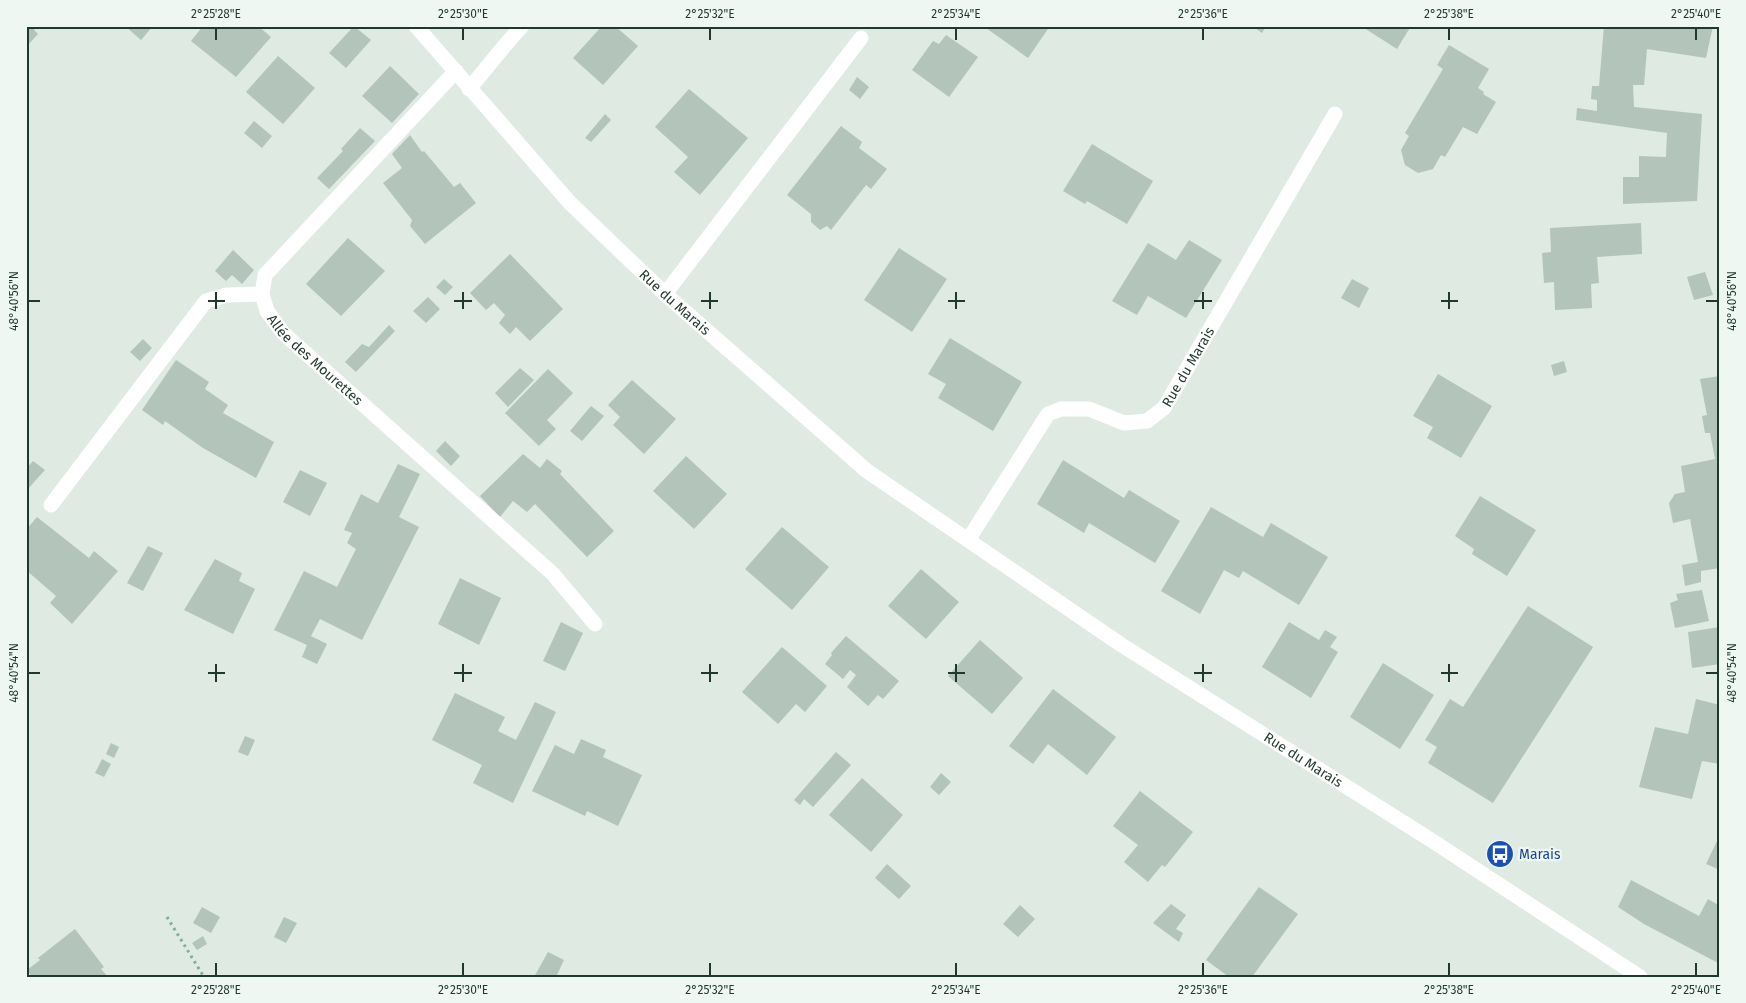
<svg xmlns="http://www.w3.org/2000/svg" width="1746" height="1003" viewBox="0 0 1746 1003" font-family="'Fira Sans',sans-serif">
  <rect width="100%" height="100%" fill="#deeae2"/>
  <path fill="#b3c4bb" d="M26,26h11l-3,4 4,4 -12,13z
    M125,26h28l-12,14z
    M203,26h55l13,11 -35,40 -45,-36z
    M354,26l17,14 -25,28 -17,-15z
    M602,26h13l23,20 -35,39 -30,-27z
    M987,26h63l-22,32 -42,-30z
    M1252,26h14l-4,7z
    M1361,26h50l-14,23z
    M1604,26h109l-7,32 -59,-9 -3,36h-11l1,22 68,7 -5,87 -74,3v-27h16v-21l27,1 1,-24 -91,-13 1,-12 20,3v-11l-6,-1 1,-13h7z
    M946,35l32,22 -29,40 -37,-27 21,-29 6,3z
    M1449,45l40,24 -11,19 6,4 -1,2 13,8 -19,32 -14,-7 -18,30 -4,-2 -8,14 -15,4 -13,-8 -4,-15 8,-14 -4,-3 38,-64 -6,-4z
    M278,56l37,32 -32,36 -37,-32z
    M390,66l29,28 -27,29 -30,-27z
    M857,77l12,10 -9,12 -11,-9z
    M689,89l59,49 -48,57 -26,-23 14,-15 -33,-30z
    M605,114l6,6 -20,22 -6,-4z
    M254,121l18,15 -10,12 -18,-15z
    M841,126l21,16 -3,6 28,21 -16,20 -5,-4 -35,45 -4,-4 -7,4 -9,-8v-8l-24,-19z
    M360,128l15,13 -46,48 -12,-11 26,-27 -2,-2z
    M410,135l12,17 2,-1 30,36 6,-4 16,20 -51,41 -15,-18 2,-6 -29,-37 19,-15 -10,-14z
    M1092,144l61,37 -26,43 -40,-23 -2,3 -22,-13z
    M1641,223l1,31 -45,3 2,26 -8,1 1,24 -37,2 -1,-28 -10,1 -2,-30 9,-1 -1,-24z
    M348,238l37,33 -44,45 -35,-32z
    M1189,240l33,20 -36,58 -38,-22 -11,19 -25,-14 36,-58 28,17z
    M899,248l48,31 -35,53 -48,-32z
    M233,250l21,20 -12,14 -10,-9 -6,6 -11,-10z
    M510,254l53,55 -33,32 -14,-14 -6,7 -11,-11 6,-8 -11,-12 -8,7 -16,-17z
    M1705,272l8,23 -19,5 -7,-23z
    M444,279l9,8 -8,8 -9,-8z
    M1352,279l17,9 -10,20 -18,-10z
    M428,297l12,12 -14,14 -13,-12z
    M389,325l6,6 -39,41 -11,-10 17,-18 7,3z
    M950,338l72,44 -29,49 -55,-33 8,-14 -18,-10z
    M143,339l9,9 -12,13 -10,-9z
    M176,360l33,22 -4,7 23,16 -5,8 51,29 -18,36 -53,-30 -38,-27 -2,4 -21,-15z
    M1564,361l3,11 -13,4 -3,-11z
    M520,368l14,12 -26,27 -13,-14z
    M548,369l25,24 -26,27 9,9 -17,17 -34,-33z
    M1438,374l54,32 -31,52 -34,-20 6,-11 -20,-11z
    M1720,376v192l-19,3v11l-16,4 -3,-21 16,-3 -8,-43 -17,4 -4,-20 6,-9 10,-2 -4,-26 34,-7 -5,-26h-5l-3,-17 5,-1 -7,-36z
    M632,380l44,39 -32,35 -31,-29 7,-8 -12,-12z
    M591,406l13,10 -22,25 -12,-10z
    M445,441l15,15 -9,10 -15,-15z
    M523,454l17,14 7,-9 15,12 -2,3 54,57 -27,26 -52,-53 -8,8 -14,-11 -13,16 -20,-21z
    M686,456l41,38 -33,35 -41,-38z
    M1063,460l61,38 5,-8 51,31 -25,42 -66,-40 -5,10 -47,-29z
    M33,461l12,9 -19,21v-22z
    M398,464l22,10 -21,43 20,10 -57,113 -42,-21 -9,17 16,8 -10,20 -15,-7 5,-12 -33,-15 30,-59 33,16 19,-38 -9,-6 5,-10 -8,-3 17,-36 17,9z
    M300,470l27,13 -17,33 -27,-14z
    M1480,496l56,34 -29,46 -35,-22 2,-5 -19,-13z
    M1211,507l52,30 8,-14 57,34 -29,48 -56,-34 -4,7 -15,-8 -24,44 -39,-23z
    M37,517l52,41 5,-7 24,20 -46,53 -22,-21 6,-7 -30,-26v-40z
    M782,527l47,40 -37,43 -47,-41z
    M148,546l15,7 -20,38 -16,-8z
    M215,559l27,14 -3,8 16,8 -22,45 -49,-24z
    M921,569l38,33 -33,37 -38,-33z
    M460,578l41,20 -22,47 -41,-21z
    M1702,590l7,31 -34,7 -5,-25 8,-3 -2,-6z
    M1528,606l65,41 -100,156 -65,-40 9,-16 -12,-7 25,-41 13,8z
    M561,622l22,11 -18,38 -22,-10z
    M1289,622l30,18 6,-10 12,7 -7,10 8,5 -27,46 -49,-31z
    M1720,627v37l-28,4 -4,-36z
    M846,636l53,45 -16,18 -5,-4 -10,11 -21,-19 9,-12 -6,-5 -7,9 -18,-15 7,-9 -1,-2z
    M980,640l43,38 -31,36 -44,-38z
    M782,647l45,39 -22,26 -9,-8 -18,20 -36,-32z
    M1383,663l51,32 -34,54 -50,-32z
    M1053,689l63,48 -29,38 -39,-31 -15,20 -24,-18z
    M455,693l50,24 -7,14 18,9 19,-38 21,10 -43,91 -40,-20 9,-18 -50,-25z
    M1696,699l24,6v59l-18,-3 -10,38 -53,-12 16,-60 33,7z
    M245,736l10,4 -7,16 -10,-4z
    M581,739l25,11 -3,7 39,18 -24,51 -31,-15 -2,5 -53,-25 23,-46 19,9z
    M111,743l8,4 -5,11 -8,-4z
    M836,752l15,13 -38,42 -9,-8 -4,6 -6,-5z
    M102,759l9,5 -7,13 -9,-4z
    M941,773l10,9 -12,13 -9,-8z
    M862,778l41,37 -32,37 -42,-37z
    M1140,791l53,41 -28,35 -3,-2 -14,17 -24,-20 14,-17 -25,-19z
    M1718,839h2v31l-14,-6z
    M887,864l24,22 -12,13 -24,-21z
    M1631,880l68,36 9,-17 12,7v58l-76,-40 -26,-17z
    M1259,887l39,27 -46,63h-23l-23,-17z
    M1171,904l15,11 -10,14 7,4 -4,9 -26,-19z
    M1020,905l15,14 -17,18 -15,-13z
    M202,907l18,10 -9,16 -18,-10z
    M284,917l13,6 -11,20 -12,-6z
    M75,929l29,38 -3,2 7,8h-76l-5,-7 13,-10 -2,-2z
    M203,936l4,8 -10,6 -5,-7z
    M548,952l16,8 -8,17h-22z"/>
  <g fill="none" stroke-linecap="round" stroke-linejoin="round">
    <path stroke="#7eae97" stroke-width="3" stroke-dasharray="2.5 4" stroke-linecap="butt" d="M167,917l37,60"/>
    <path stroke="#fff" stroke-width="15" d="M665,294l196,-256
      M51,505l155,-204 21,-6 35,-1"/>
    <g stroke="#fff" stroke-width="15">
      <path id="s1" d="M416,26l154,177 95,91 202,177 253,173 311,196 209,137"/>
      <path id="s2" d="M456,71l-191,204 -3,19 5,17 16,22 270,241 42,50"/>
      <path d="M469,89l37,-45 16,-18"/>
      <path id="s3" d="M968,540l80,-126 13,-5h28l35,14 23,-2 17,-13 171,-294"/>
    </g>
  </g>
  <path fill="none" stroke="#1f392e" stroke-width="2" d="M216,28v12M463,28v12M710,28v12M956,28v12M1203,28v12M1449,28v12M1696,28v12M216,292v17M463,292v17M710,292v17M956,292v17M1203,292v17M1449,292v17M28,301h12M208,301h17M454,301h18M701,301h17M948,301h17M1194,301h18M1441,301h17M1706,301h12M216,664v18M463,664v18M710,664v18M956,664v18M1203,664v18M1449,664v18M28,673h12M208,673h17M454,673h18M701,673h17M948,673h17M1194,673h18M1441,673h17M1706,673h12M216,963v13M463,963v13M710,963v13M956,963v13M1203,963v13M1449,963v13M1696,963v13"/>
  <defs>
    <g id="bus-disc" transform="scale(1.4375)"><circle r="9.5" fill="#1a4fb4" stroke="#eef7f1"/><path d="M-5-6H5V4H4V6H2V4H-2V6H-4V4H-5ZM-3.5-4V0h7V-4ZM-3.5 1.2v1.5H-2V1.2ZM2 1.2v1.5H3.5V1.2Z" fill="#fff"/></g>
  </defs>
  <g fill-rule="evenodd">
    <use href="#bus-disc" x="1500" y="854"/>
  </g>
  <g text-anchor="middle" stroke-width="4.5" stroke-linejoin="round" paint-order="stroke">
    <g font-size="14" fill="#1f392e" stroke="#eef7f1">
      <text dy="5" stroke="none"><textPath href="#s1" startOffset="379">Rue du Marais</textPath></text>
      <text dy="5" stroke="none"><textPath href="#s2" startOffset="385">Allée des Mourettes</textPath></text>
      <text dy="5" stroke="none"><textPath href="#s3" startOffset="321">Rue du Marais</textPath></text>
      <text dy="5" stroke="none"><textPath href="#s1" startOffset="1158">Rue du Marais</textPath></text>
    </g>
    <g font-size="14" fill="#164399" stroke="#eef7f1" text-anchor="start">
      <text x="1519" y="859">Marais</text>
    </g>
  </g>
  <rect width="1746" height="1003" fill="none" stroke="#eef7f1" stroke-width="55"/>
  <rect x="28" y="28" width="1690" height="948" fill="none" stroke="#1f392e" stroke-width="2"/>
  <g font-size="12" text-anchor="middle" fill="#1f392e">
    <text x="216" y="18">2°25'28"E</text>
    <text x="463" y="18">2°25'30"E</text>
    <text x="710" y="18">2°25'32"E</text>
    <text x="956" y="18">2°25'34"E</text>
    <text x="1203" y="18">2°25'36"E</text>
    <text x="1449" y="18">2°25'38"E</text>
    <text x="1696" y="18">2°25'40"E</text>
    <text transform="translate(14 301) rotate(-90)" y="4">48°40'56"N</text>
    <text transform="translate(1732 301) rotate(-90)" y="4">48°40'56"N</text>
    <text transform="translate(14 673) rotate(-90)" y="4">48°40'54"N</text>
    <text transform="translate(1732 673) rotate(-90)" y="4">48°40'54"N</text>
    <text x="216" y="994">2°25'28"E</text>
    <text x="463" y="994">2°25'30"E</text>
    <text x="710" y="994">2°25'32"E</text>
    <text x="956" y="994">2°25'34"E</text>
    <text x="1203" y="994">2°25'36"E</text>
    <text x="1449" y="994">2°25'38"E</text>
    <text x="1696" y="994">2°25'40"E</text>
  </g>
</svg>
